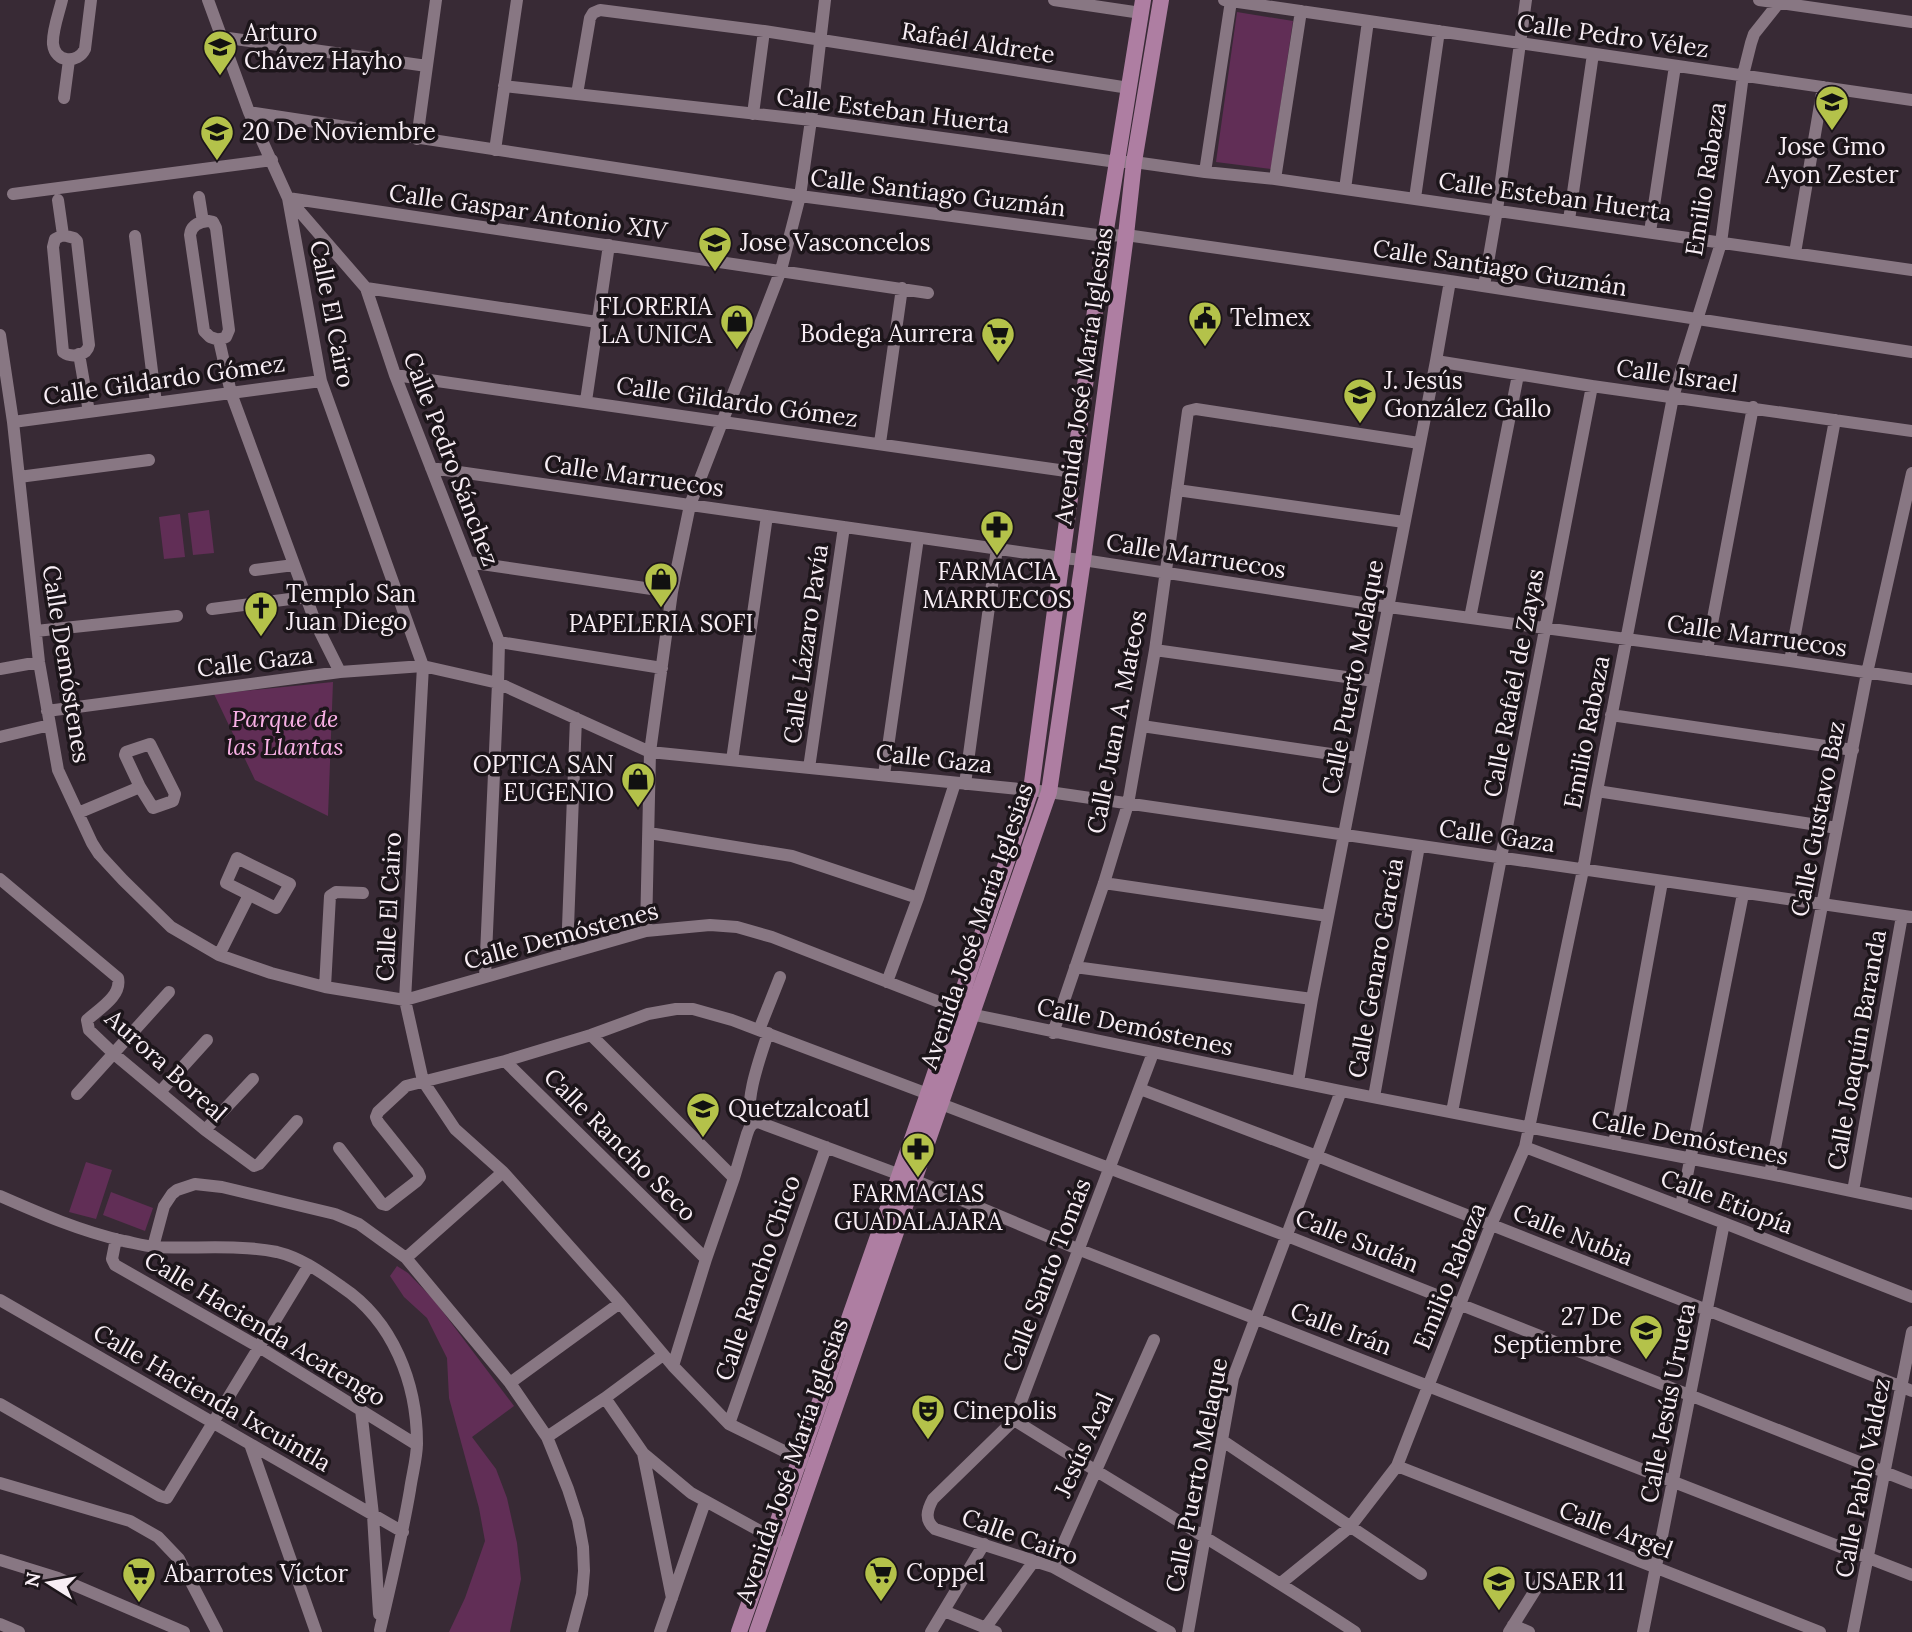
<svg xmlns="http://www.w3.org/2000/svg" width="1912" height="1632" viewBox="0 0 1912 1632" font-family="Lora,serif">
  <rect width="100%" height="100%" fill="#382a35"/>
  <path fill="#612e56" d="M1237,12l56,9 -22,148 -55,-7z
    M209,510l5,43 -21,2 -5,-42z
    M180,514l5,43 -21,2 -5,-42z
    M333,682l-5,134 -73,-36 -41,-86z
    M86,1162l26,8 -16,49 -27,-7z
    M111,1192l42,16 -8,23 -42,-16z
    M397,1266l11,7 26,27 80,106 -42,31 24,32 11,29 10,45 4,36 -11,53h-61l16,-34 20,-57 -6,-33 -30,-110 -2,-40 -20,-40 -23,-21 -14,-21z"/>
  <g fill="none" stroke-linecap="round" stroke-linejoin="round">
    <path stroke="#887783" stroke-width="12" d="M62,0c-3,13 -10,31 -9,44 2,19 25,20 32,5l6,-49
      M208,0l41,112 39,86 78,90 29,87 104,267 -1,41 -13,294
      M1054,0l87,13
      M1224,0l688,100
      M1759,0l153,22
      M221,37l206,29
      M504,86l307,34 306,42h17l71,10 70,7 637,91
      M577,94l13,-76 3,-5 7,-3 164,21 365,57
      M64,98l5,-38
      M249,112l551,84 305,40 21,-1 324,46 462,71
      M753,114l11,-83
      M417,139l19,-139
      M495,150l22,-150
      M1205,172l26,-171
      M1275,179l26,-168
      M1345,189l23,-168
      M13,194l259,-34
      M199,197l4,25
      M1415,198l24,-167
      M58,200l5,35
      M1569,220l24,-166
      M208,221l5,1 3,6 13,102 -3,7 -7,3 -9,-3 -6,-6 -14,-96c1,-10 9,-13 18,-14z
      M1650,232l25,-166
      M63,235l11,3 3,3 12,104c-2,11 -18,13 -26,7l-10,-105 2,-8z
      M135,236l21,167
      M1795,253l28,-166
      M1484,286l13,-76 29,-210
      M366,288l231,34
      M0,335l13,87 26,240 19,108 34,73 7,11 24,26 48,47 48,28 52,18 54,14 80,13 241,-69 64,-6 27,2 35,10 198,77 371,77 429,83 142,30
      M219,340l12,53 85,231 24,48
      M79,354l10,58
      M1436,361l156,25 320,45
      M395,375l678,97
      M586,401l23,-156
      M13,422l308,-41
      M880,443l22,-155
      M431,468l631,90 21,2 306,47 401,54 122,18
      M19,477l130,-17
      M1177,490l227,32
      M468,562l204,30
      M255,570l39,-5
      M212,609l94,-12
      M1470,618l48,-243
      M36,631l141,-15
      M499,642l163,26
      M1155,650l219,31
      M1707,650l46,-243
      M1790,661l45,-241
      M0,669l39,-7
      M47,711l293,-39 83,-6 75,17 152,69 399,40 863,125
      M1611,715l242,35
      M1142,726l216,32
      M0,737l50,-12
      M732,760l35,-244
      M809,768l35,-241
      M884,775l34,-237
      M965,784l32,-236
      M1597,791l240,37
      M78,813l62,-26 13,21 20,-7 2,-7 -25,-50 -24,8 -1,3 15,32
      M649,833l143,23 126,42
      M237,858l53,26 -14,24 -50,-25z
      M0,879l118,99c4,18 -19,31 -31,42l2,10 25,24 91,76 49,36 5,-2 38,-43
      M1104,883l224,33
      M646,931l4,-179 22,-160 18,-87 91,-235 19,-74 11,-76 14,-120
      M567,953l9,-235
      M219,955l30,-60
      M1075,967l237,32
      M887,982l31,-84 37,-115
      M325,987l5,-91 6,-4 27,1
      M759,1030l21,-53
      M1053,1033l51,-150 24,-79 27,-154 33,-239 8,-2 223,34
      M591,1035l143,143
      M1153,1053l-139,367 -81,79c-6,11 -9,21 2,30l118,38 117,65
      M505,1061l201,198
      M1298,1082l14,-83 124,-638 14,-80
      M1140,1089l177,67 595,235
      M160,1092l47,-52
      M77,1094l92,-102
      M1374,1097l45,-251
      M941,1104l346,132 625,247
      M1452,1112l140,-726
      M750,1127c-4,-32 8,-63 18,-94
      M205,1130l48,-51
      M1614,1144l48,-262
      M1525,1147l199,76 188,74
      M339,1148l43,56 4,1 31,-24 3,-4 -2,-5 -40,-50 -2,-5 2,-5 28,-26 99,-25 86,-26 57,-21 28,-5h17l39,11 196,74
      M1770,1174l97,-501 45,-200
      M1853,1191l49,-275
      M0,1196c41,18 80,35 124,45 10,2 21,5 31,6 40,2 83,-3 122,5 25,6 45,21 65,35 51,34 75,96 75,156 0,15 -5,32 -7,47 -8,47 -19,93 -30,140
      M1681,1206l62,-312
      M116,1239l-4,20 3,6 144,82 158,98
      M153,1247l11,-41 8,-12 5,-4 18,-6 27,3 113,27 24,10 47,34 104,125 37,54 21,52 10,31 5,27 1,24 -2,23 -10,38
      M406,1258l97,-86
      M0,1300l403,232
      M673,1366l33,-107 28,-81 13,-44c2,-6 4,-11 11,-12l156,58 166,70 832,325
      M510,1383l110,-80
      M605,1398l38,55 48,40 89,49
      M0,1404l160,92 7,2 142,-233
      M361,1409l12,106 6,99
      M1014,1420c113,71 229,138 341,212
      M729,1424l97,-277
      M547,1437l58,-39 58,-43
      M1223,1441l198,133
      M250,1444l66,188
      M643,1453l29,145
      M808,1463l-79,-39 -56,-58 -53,-63 -117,-131 -48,-43 -32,-48 -18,-81 18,-334 -102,-285 -33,-183 640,95
      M1397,1466l423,166
      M0,1483l130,38 28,16 21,22 38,73
      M0,1560l58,18 126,54
      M1053,1567l101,-227
      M1281,1583l69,-56 47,-61 94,-241 34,-78 58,-277 14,-79 76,-394 48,-154 22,-168 8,-32 3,-9 27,-34
      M944,1611l52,21
      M0,1624l19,8
      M1513,1625l16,7
      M986,1627l48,-66
      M660,1632l45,-130
      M931,1632l53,-88
      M1188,1632l45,-254 108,-287
      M1509,1632l35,-56
      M1643,1632l81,-409
      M1853,1632l59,-300"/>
    <path stroke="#ae7ea2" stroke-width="16" d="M739,1632l189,-538 103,-304 74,-554 38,-236
      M757,1632l292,-840 34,-232 43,-325 8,-73 27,-162"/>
  </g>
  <defs>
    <g id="school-pin" transform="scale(1.75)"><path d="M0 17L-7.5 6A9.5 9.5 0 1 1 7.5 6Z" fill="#b4c24a" stroke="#1c151a"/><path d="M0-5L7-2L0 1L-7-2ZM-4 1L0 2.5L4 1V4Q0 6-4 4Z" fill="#111"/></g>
    <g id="civic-pin" transform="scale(1.75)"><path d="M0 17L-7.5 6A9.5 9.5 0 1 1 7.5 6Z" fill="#b4c24a" stroke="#1c151a"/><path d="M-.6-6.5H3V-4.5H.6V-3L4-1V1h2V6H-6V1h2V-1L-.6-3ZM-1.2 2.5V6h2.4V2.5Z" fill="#111"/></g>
    <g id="shop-pin" transform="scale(1.75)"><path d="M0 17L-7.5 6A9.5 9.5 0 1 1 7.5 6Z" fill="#b4c24a" stroke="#1c151a"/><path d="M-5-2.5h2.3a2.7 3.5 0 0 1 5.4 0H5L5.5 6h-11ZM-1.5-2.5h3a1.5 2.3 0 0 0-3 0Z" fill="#111"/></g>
    <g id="supermarket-pin" transform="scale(1.75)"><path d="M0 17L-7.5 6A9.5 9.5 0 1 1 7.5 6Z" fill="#b4c24a" stroke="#1c151a"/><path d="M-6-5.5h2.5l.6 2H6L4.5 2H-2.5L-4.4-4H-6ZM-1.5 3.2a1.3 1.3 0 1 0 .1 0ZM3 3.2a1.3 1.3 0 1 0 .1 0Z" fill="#111"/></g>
    <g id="pharmacy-pin" transform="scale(1.75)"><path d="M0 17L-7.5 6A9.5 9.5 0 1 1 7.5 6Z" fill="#b4c24a" stroke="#1c151a"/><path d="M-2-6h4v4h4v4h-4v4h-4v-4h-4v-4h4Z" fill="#111"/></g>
    <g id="church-pin" transform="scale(1.75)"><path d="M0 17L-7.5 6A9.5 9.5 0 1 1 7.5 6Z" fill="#b4c24a" stroke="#1c151a"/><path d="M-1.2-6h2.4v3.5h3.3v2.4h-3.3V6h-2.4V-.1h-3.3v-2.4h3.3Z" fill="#111"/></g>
    <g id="theatre-pin" transform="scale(1.75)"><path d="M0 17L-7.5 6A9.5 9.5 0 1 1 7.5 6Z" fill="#b4c24a" stroke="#1c151a"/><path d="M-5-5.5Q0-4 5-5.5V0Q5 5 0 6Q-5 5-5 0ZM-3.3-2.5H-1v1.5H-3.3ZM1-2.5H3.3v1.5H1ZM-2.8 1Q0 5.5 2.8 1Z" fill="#111"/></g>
  </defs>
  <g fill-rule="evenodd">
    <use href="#school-pin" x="220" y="47"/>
    <use href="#school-pin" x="1832" y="102"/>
    <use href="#school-pin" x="217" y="132"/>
    <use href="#school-pin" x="715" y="243"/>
    <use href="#civic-pin" x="1205" y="318"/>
    <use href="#shop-pin" x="737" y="321"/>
    <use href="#supermarket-pin" x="998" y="334"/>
    <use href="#school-pin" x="1360" y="395"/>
    <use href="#pharmacy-pin" x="997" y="527"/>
    <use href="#shop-pin" x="661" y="579"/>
    <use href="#church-pin" x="261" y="608"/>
    <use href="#shop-pin" x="638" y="779"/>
    <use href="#school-pin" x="703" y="1109"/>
    <use href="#pharmacy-pin" x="918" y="1149"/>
    <use href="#school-pin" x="1646" y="1331"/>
    <use href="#theatre-pin" x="928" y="1411"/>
    <use href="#supermarket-pin" x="881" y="1573"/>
    <use href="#supermarket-pin" x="139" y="1574"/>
    <use href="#school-pin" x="1499" y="1582"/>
  </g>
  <g text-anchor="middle" stroke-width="7" stroke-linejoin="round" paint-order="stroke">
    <g font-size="24" fill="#f8eef5" stroke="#1c151a" text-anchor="start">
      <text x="244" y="41">Arturo<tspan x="244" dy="28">Chávez Hayho</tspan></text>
      <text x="242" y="140">20 De Noviembre</text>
      <text x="1832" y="155" text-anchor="middle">Jose Gmo<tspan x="1832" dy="28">Ayon Zester</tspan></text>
      <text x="740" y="251">Jose Vasconcelos</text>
      <text x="712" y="315" text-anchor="end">FLORERIA<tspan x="712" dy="28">LA UNICA</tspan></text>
      <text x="1230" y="326">Telmex</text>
      <text x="974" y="342" text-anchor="end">Bodega Aurrera</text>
      <text x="1384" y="389">J. Jesús<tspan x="1384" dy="28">González Gallo</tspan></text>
      <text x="997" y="580" text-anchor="middle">FARMACIA<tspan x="997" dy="28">MARRUECOS</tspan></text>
      <text x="286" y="602">Templo San<tspan x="286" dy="28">Juan Diego</tspan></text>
      <text x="661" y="632" text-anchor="middle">PAPELERIA SOFI</text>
      <text x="614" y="773" text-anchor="end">OPTICA SAN<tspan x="614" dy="28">EUGENIO</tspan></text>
      <text x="728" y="1117">Quetzalcoatl</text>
      <text x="918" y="1202" text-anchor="middle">FARMACIAS<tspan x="918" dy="28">GUADALAJARA</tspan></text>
      <text x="1622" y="1325" text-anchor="end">27 De<tspan x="1622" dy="28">Septiembre</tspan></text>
      <text x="953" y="1419">Cinepolis</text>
      <text x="906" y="1581">Coppel</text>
      <text x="164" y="1582">Abarrotes Víctor</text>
      <text x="1524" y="1590">USAER 11</text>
    </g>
    <g font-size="24" fill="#f8eef5" stroke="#1c151a">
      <text transform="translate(1613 36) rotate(8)" y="8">Calle Pedro Vélez</text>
      <text transform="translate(978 43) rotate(9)" y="8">Rafaél Aldrete</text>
      <text transform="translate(893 111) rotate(7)" y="8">Calle Esteban Huerta</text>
      <text transform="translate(1706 179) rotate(-81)" y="8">Emilio Rabaza</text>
      <text transform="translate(938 193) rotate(7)" y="8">Calle Santiago Guzmán</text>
      <text transform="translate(1555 197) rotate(8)" y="8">Calle Esteban Huerta</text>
      <text transform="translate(528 212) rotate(8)" y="8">Calle Gaspar Antonio XIV</text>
      <text transform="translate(1500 268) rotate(9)" y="8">Calle Santiago Guzmán</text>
      <text transform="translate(332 314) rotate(79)" y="8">Calle El Cairo</text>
      <text transform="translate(1084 376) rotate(-82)" y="8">Avenida José María Iglesias</text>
      <text transform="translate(1677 376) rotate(8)" y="8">Calle Israel</text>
      <text transform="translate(164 380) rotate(-8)" y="8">Calle Gildardo Gómez</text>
      <text transform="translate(737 402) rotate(8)" y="8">Calle Gildardo Gómez</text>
      <text transform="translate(451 459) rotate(69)" y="8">Calle Pedro Sánchez</text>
      <text transform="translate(634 476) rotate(8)" y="8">Calle Marruecos</text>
      <text transform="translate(1196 556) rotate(9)" y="8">Calle Marruecos</text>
      <text transform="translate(1757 636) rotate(8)" y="8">Calle Marruecos</text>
      <text transform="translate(806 644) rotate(-82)" y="8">Calle Lázaro Pavía</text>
      <text transform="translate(255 662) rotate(-7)" y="8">Calle Gaza</text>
      <text transform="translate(66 664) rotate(81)" y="8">Calle Demóstenes</text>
      <text transform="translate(1353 677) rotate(-79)" y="8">Calle Puerto Melaque</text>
      <text transform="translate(1514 683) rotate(-79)" y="8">Calle Rafaél de Zayas</text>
      <text transform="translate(1117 722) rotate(-79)" y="8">Calle Juan A. Mateos</text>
      <text transform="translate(1587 732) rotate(-79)" y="8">Emilio Rabaza</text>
      <text transform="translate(934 759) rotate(6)" y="8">Calle Gaza</text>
      <text transform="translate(1818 819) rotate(-79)" y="8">Calle Gustavo Baz</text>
      <text transform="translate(1497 836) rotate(8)" y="8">Calle Gaza</text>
      <text transform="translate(389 907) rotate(-87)" y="8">Calle El Cairo</text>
      <text transform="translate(977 926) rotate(-71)" y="8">Avenida José María Iglesias</text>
      <text transform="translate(561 936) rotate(-15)" y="8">Calle Demóstenes</text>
      <text transform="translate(1376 968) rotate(-80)" y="8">Calle Genaro García</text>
      <text transform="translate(1135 1027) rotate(12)" y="8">Calle Demóstenes</text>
      <text transform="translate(1857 1050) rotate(-80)" y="8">Calle Joaquín Baranda</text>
      <text transform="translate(166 1066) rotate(42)" y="8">Aurora Boreal</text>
      <text transform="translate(1690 1138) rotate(11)" y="8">Calle Demóstenes</text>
      <text transform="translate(620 1145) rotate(45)" y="8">Calle Rancho Seco</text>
      <text transform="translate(1727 1202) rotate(21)" y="8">Calle Etiopía</text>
      <text transform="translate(1573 1235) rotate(22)" y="8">Calle Nubia</text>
      <text transform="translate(1357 1241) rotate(22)" y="8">Calle Sudán</text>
      <text transform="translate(1047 1275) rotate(-69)" y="8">Calle Santo Tomás</text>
      <text transform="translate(1450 1276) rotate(-68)" y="8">Emilio Rabaza</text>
      <text transform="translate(758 1278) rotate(-71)" y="8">Calle Rancho Chico</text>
      <text transform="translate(265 1329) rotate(31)" y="8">Calle Hacienda Acatengo</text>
      <text transform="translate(1341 1329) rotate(21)" y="8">Calle Irán</text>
      <text transform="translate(212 1398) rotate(30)" y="8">Calle Hacienda Ixcuintla</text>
      <text transform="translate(1668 1403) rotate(-79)" y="8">Calle Jesús Urueta</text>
      <text transform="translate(1084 1445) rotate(-66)" y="8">Jesús Acal</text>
      <text transform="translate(792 1461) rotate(-71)" y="8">Avenida José María Iglesias</text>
      <text transform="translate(1197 1475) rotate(-79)" y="8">Calle Puerto Melaque</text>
      <text transform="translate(1863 1478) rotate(-79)" y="8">Calle Pablo Valdez</text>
      <text transform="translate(1616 1530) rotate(21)" y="8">Calle Argel</text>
      <text transform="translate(1020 1537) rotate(20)" y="8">Calle Cairo</text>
    </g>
    <g font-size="24" font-style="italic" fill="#f8b0e5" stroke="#1c151a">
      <text x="285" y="727">Parque de<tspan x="285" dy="28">las Llantas</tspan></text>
    </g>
  </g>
  <g transform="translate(49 1583) rotate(281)" stroke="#1c151a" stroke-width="5" paint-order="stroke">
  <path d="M0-5L12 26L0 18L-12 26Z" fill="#f8eef5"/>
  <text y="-10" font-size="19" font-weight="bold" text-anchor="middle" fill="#f8eef5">N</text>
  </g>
</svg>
